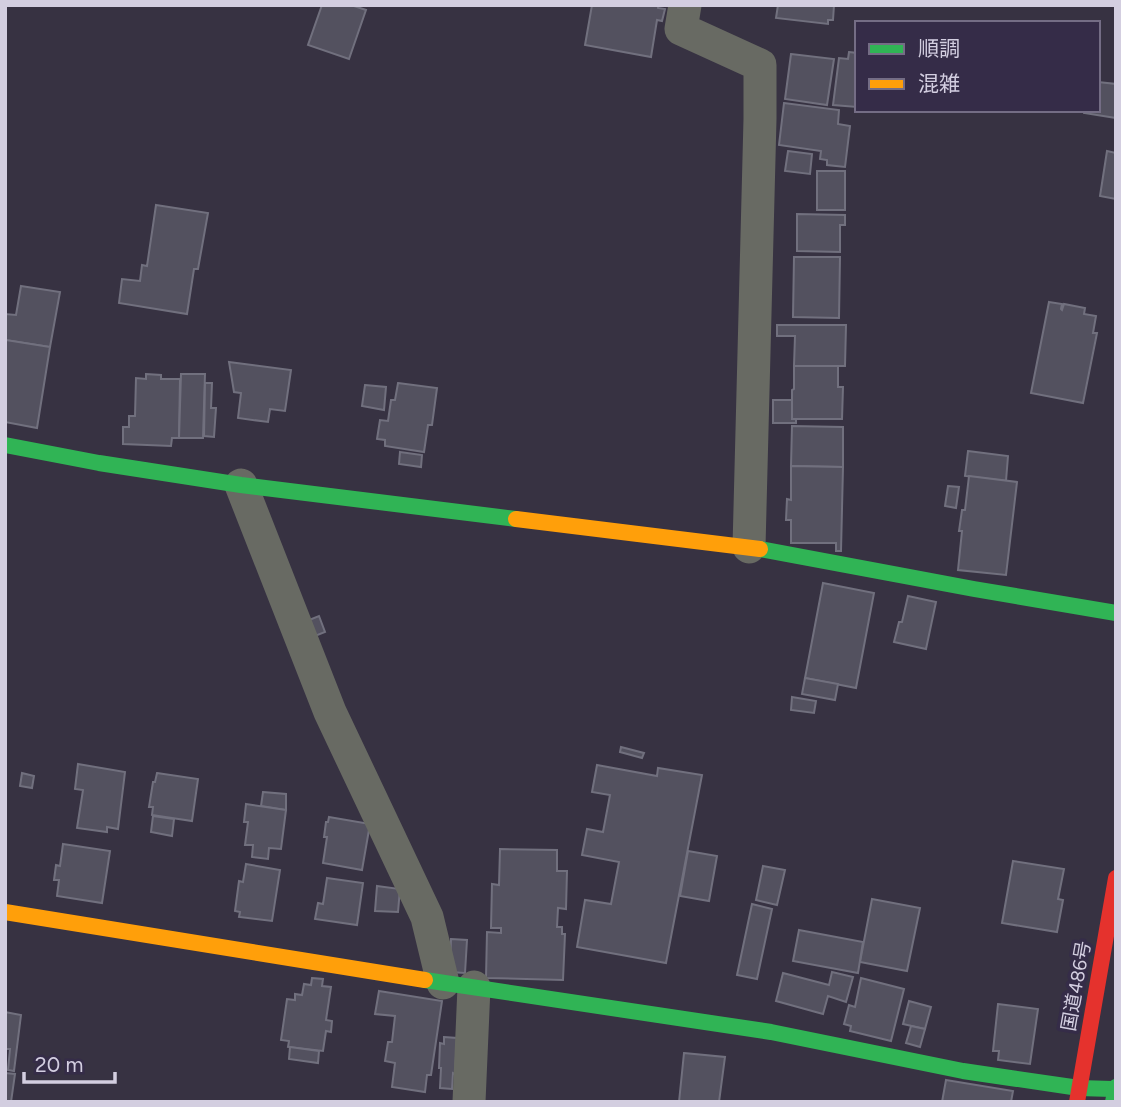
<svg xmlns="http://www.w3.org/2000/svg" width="1121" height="1107" font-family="Figtree,'Noto Sans JP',sans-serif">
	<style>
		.building { fill: #53515f; stroke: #71707e; stroke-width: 2 }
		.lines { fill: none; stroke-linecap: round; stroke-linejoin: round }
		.street { stroke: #686a63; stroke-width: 33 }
		.fast { stroke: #30b455; stroke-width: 16 }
		.slow { stroke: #ff9f0a; stroke-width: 16 }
		.jam { stroke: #e5322d; stroke-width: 16 }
		.labels { text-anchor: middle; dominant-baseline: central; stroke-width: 7; stroke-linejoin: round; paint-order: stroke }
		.street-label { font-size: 19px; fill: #d3cee0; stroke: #352c48 }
	</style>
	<rect width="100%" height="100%" fill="#373242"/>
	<g class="building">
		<polygon points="322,5 351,5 366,10 349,59 308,45"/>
		<polygon points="592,5 658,5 658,8 665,9 662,21 657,20 651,57 585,45"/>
		<polygon points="778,5 834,5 833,20 828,20 828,24 776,18"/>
		<polygon points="849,52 857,53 857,107 833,105 839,58 848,59"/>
		<polygon points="791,54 834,59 827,105 785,99"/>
		<polygon points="1098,82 1116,84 1116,118 1084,113 1084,110 1098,110"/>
		<polygon points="784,103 839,110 838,124 850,126 845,167 827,165 827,160 820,159 821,151 779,145"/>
		<polygon points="788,151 812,154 810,174 785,171"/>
		<polygon points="1107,151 1116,153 1116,199 1100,196"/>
		<rect x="817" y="171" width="28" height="39"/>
		<polygon points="156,205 208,213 198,269 194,269 187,314 119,303 122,279 140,281 142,265 147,266"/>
		<polygon points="797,214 845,215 845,225 840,225 840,252 797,251"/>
		<polygon points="794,257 840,257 839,318 793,317"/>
		<polygon points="21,286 60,292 50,347 5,340 5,314 16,315"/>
		<polygon points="1049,302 1062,304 1061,309 1062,310 1064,304 1085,308 1084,314 1096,316 1093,333 1097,333 1083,403 1031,393"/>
		<polygon points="777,325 846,325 845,366 794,366 795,336 777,336"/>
		<polygon points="6,340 50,347 37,428 5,422"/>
		<polygon points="229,362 291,370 285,411 270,409 268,422 238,418 241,393 234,392"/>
		<polygon points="794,366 838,366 838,387 843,387 842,419 792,419 792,390 794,389"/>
		<polygon points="146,374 161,375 161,379 180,379 179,438 172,438 171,446 123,444 123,427 129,427 129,416 135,416 136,378 146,379"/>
		<polygon points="181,374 205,374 203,438 179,438"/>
		<polygon points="205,383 212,383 211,408 216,408 214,437 204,436"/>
		<polygon points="398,383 437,388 432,425 428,425 424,452 385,446 385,440 377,439 380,420 388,421 391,400 395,400"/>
		<polygon points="365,385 386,387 384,410 362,406"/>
		<polygon points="773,400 792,400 792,419 796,419 796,423 773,423"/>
		<polygon points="792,426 843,427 843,467 791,466"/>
		<polygon points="968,451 1008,456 1006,481 965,476"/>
		<polygon points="400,452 422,455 421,467 399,464"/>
		<polygon points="791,466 843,467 841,551 836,551 836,543 791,543 791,520 786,520 787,499 791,500"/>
		<polygon points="969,476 1017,482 1006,575 958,570 962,531 959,531 962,510 965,510"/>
		<polygon points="948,486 959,487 956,508 945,506"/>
		<polygon points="823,583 874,593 856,688 805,678"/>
		<polygon points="908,596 936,602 926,649 894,642 899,622 902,622"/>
		<polygon points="319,616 325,632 310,638 304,622"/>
		<polygon points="805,678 838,684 835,700 802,694"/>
		<polygon points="792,697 816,701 814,713 791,710"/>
		<polygon points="621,747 644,753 642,758 620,752"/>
		<polygon points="78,764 125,772 118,829 107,827 107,832 77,828 83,790 75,789"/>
		<polygon points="597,765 657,776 658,768 702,775 666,963 577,947 585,900 611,904 619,862 582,855 587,829 603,832 610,795 592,792"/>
		<polygon points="22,773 34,776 32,788 20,786"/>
		<polygon points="157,773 198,779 192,821 152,815 153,807 149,807 153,782 155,782"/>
		<polygon points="263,792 286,794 286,810 261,806"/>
		<polygon points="246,804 286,810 281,849 269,848 268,859 252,857 253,845 245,845 248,822 244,822"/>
		<polygon points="153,816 174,819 172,836 151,832"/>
		<polygon points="329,817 370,824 362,870 323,863 327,837 324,837 326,822 328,822"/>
		<polygon points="63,844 110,851 102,903 57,896 59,880 54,880 56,865 60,866"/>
		<polygon points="500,849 557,850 557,871 567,871 566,909 558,908 557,927 562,927 562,934 565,934 563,980 486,978 487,932 501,933 501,928 491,928 492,884 499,885"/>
		<polygon points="688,851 717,856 709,901 680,896"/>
		<polygon points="1013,861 1064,869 1058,899 1063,900 1057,932 1002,923"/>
		<polygon points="246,864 280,870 272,921 239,917 240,912 235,911 239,881 243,882"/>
		<polygon points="763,866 785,870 777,905 756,900"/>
		<polygon points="327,878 363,883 357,925 315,919 318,903 323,904"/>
		<polygon points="377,886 400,889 398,912 375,911"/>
		<polygon points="872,899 920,908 907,971 860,962"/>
		<polygon points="752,904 772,909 757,979 737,975"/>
		<polygon points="799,930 863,942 858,973 793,961"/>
		<polygon points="451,939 467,940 465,973 450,972"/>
		<polygon points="832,972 853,977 846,1002 828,996 823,1014 776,1001 783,973 829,985"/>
		<polygon points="312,978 323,979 322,986 331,987 326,1020 332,1021 331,1032 326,1031 323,1051 288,1047 289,1041 281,1040 287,999 295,1000 295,994 302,995 304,984 311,985"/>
		<polygon points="861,978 904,989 891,1041 850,1031 851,1026 844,1024 849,1005 855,1007"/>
		<polygon points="379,991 442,1001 431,1075 427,1075 425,1092 392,1087 395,1063 385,1061 388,1042 392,1042 395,1016 375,1014"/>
		<polygon points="909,1001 931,1007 925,1029 903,1024"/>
		<polygon points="998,1004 1038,1009 1030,1064 998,1060 999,1051 993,1051"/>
		<polygon points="5,1012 21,1015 14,1071 8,1070 10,1049 5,1049"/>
		<polygon points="911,1026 925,1029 920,1047 906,1043"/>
		<polygon points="444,1037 457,1038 455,1074 453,1073 452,1089 440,1088 441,1068 439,1068 440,1043 444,1044"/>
		<polygon points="290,1047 319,1051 318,1063 289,1059"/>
		<polygon points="684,1053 725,1057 719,1102 679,1102"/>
		<polygon points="5,1073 15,1074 11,1102 5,1102"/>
		<polygon points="946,1080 1013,1091 1011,1102 942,1102"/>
	</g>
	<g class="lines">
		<g class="street">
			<polyline points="685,5 681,29 760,65 760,119 749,547"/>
			<polyline points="241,485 330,712 427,917 443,983"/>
			<polyline points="469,1102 474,987"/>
		</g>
		<g class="fast">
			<polyline points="5,445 99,463 241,485 516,519"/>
			<polyline points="760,549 974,589 1116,613"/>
			<polyline points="425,980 771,1032 963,1071 1079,1088 1112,1089"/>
			<polyline points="1113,1102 1116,1087"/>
		</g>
		<g class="slow">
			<polyline points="516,519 760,549"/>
			<polyline points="5,912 425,980"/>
		</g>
		<polyline class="jam" points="1077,1102 1116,878"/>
	</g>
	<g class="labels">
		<g class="street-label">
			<text transform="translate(1076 986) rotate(-80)">国道486号</text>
		</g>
	</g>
	<rect width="1121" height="1107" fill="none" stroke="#d3cee0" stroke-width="14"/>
	<rect x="855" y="21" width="245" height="91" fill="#352c48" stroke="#746d85" stroke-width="2"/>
	<rect x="869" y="44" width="35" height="10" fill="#30b455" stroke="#746d85" stroke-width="2"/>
	<text x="918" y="56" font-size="21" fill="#d3cee0">順調</text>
	<rect x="869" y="79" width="35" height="10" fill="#ff9f0a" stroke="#746d85" stroke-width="2"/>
	<text x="918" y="91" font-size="21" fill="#d3cee0">混雑</text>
	<path d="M24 1072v10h91v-10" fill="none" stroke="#d3cee0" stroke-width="3.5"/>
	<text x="35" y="1072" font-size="21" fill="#d3cee0" stroke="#352c48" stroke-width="5" paint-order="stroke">20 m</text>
</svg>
